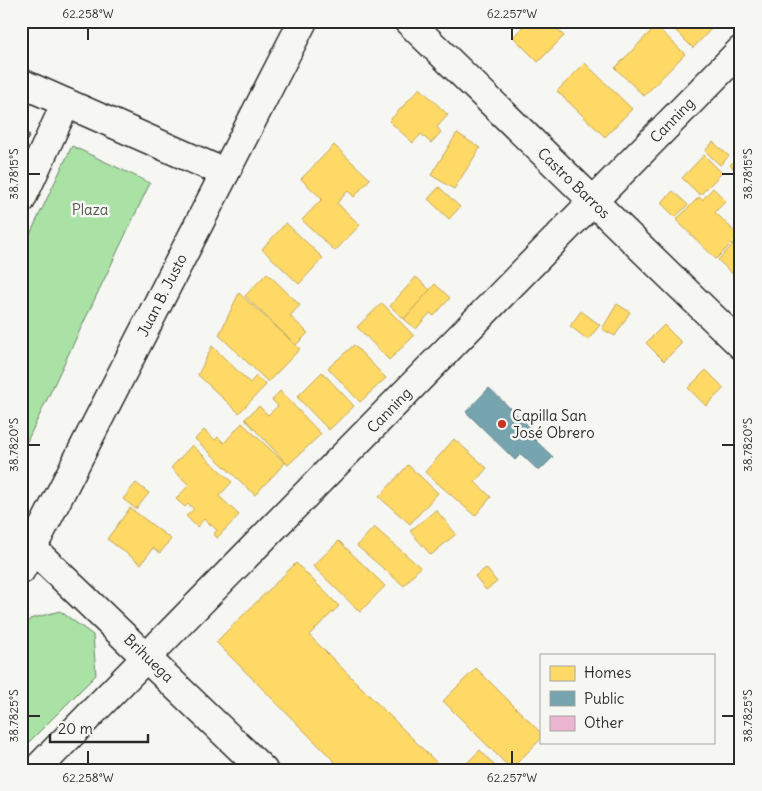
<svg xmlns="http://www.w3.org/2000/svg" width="762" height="791" font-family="Delius,sans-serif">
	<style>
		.green { fill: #aae1a5; stroke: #6a8668 }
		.homes { fill: #ffd966; stroke: #bfa554 }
		.public { fill: #76a5af; stroke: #608087 }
		.building { fill: #ecb6d0; stroke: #2b2b2b }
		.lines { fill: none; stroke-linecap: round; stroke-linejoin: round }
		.minor-casing { stroke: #2b2b2b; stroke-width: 31 }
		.minor { stroke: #f6f6f2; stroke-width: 28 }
		.ticks { fill: none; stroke: #2b2b2b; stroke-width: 2 }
		.poi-dot { fill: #c8321e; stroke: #f6f6f2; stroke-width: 2 }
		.labels { text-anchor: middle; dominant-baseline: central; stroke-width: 5; stroke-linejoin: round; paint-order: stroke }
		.street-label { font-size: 15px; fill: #2b2b2b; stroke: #f6f6f2 }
		.park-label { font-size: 15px; fill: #4b584a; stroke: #f6f6f2 }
		.poi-label { font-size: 15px; fill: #2b2b2b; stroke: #f6f6f2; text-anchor: start }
		.neatline { fill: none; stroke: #2b2b2b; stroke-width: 2 }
		.ticks-label { font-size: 12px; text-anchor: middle; fill: #2b2b2b }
	</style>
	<rect width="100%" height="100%" fill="#f6f6f2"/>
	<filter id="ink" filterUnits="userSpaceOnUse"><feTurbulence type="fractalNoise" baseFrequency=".02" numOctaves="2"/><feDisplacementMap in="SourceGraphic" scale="10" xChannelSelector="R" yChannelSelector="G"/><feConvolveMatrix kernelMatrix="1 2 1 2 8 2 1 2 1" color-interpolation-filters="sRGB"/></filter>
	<g filter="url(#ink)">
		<g class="green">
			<polygon points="72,146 150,183 21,454 21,253"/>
			<polygon points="60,611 93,635 96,675 21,750 21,637 30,619"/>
		</g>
		<g class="homes">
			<polygon points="528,21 549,21 564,36 538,62 513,37"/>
			<polygon points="552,21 570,21 561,30"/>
			<polygon points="666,21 718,21 718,22 693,48"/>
			<polygon points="656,26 685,54 644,96 615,68"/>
			<polygon points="585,63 632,109 605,137 557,91"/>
			<polygon points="420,88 448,115 437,127 441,132 431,143 421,134 413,143 389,121"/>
			<polygon points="457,133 480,148 454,189 431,175"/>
			<polygon points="713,142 729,156 720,165 705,151"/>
			<polygon points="334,145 370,179 354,197 348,191 337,203 360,225 335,251 302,220 322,199 301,179"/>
			<polygon points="741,154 741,176 730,165"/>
			<polygon points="704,155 722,173 700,195 682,178"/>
			<polygon points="439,187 460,207 449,219 428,199"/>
			<polygon points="713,188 726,201 715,212 739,236 716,259 676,220 699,197 702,200"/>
			<polygon points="673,191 688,205 675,217 661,203"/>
			<polygon points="286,223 323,258 299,284 262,249"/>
			<polygon points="741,236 741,282 718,260"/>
			<polygon points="267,273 300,305 290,316 308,333 296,345 245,296"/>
			<polygon points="416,277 430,290 404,319 390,306"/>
			<polygon points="435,284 450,298 434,316 430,313 416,329 404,319"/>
			<polygon points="239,293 300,349 268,382 219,335"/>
			<polygon points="382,303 414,336 389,360 357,327"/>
			<polygon points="617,304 630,312 615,336 602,329"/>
			<polygon points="581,311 600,325 588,340 570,326"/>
			<polygon points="664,325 682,343 664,361 646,343"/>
			<polygon points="354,345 386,378 360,402 328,368"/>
			<polygon points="212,346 250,383 256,376 266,385 239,413 198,375"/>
			<polygon points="706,370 724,388 706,406 688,388"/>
			<polygon points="322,372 354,406 329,430 297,397"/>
			<polygon points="280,391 321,434 288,465 245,419 259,406 268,415 278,406 272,400"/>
			<polygon points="242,423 285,463 255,495 195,439 204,430 215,440 218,437 224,443"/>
			<polygon points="454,439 487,468 475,482 491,497 475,516 425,472"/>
			<polygon points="192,445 232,482 219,496 239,515 217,538 214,534 217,530 204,519 197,527 186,516 194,509 188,504 185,507 176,499 189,485 171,468"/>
			<polygon points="408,465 438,493 410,524 379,497"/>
			<polygon points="136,483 149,493 136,509 123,499"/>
			<polygon points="130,508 171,539 160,553 153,548 141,564 107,539"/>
			<polygon points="436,510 456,534 431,555 410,531"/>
			<polygon points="374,527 420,567 404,586 357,546"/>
			<polygon points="339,541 385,586 360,612 313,566"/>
			<polygon points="296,563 339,606 309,635 444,770 343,770 216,642"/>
			<polygon points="486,568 497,582 486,590 475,576"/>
			<polygon points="476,668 541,733 541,739 511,769 443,701"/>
			<polygon points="480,750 499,770 460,770"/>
		</g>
		<polygon class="public" points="489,388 539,436 535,440 553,457 539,471 521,454 515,460 466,412"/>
		<polygon class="building" points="21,130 30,135 21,151"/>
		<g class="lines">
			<g class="minor-casing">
				<g id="minor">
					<polyline points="408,21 741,345"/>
					<polyline points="21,83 225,173"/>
					<polyline points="21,200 66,103"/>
					<polyline points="32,548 263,770"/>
					<polyline points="21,570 303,21"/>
					<polyline points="36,770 741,50"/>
				</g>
			</g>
			<use href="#minor" class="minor"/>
		</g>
	</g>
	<path class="ticks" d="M 88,28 L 88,40M 512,28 L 512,40M 28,174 L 40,174M 722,174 L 734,174M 28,445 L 40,445M 722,445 L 734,445M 28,716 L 40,716M 722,716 L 734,716M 88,751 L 88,764M 512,751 L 512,764"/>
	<circle class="poi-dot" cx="502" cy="424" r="5"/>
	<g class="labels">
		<g class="street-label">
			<text transform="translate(672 120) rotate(-46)">Canning</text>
			<text transform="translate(574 183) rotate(44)">Castro Barros</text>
			<text transform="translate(162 295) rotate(-63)">Juan B. Justo</text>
			<text transform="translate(389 410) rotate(-46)">Canning</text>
			<text transform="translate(149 658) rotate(44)">Brihuega</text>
		</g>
		<g class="park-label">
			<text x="90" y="209">Plaza</text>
		</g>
		<g class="poi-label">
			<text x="512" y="415">Capilla San<tspan x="512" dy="17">José Obrero</tspan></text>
		</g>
	</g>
	<rect width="762" height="791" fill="none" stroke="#f6f6f2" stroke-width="55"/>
	<rect x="540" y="654" width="175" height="90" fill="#f6f6f2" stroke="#a5a5a2"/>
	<rect x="550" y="666" width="25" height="15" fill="#ffd966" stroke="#a5a5a2"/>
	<text x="584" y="678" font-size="15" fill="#2b2b2b">Homes</text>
	<rect x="550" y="691" width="25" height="15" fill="#76a5af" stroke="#a5a5a2"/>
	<text x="584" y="704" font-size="15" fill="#2b2b2b">Public</text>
	<rect x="550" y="716" width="25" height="15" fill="#ecb6d0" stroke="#a5a5a2"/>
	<text x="584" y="728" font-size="15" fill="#2b2b2b">Other</text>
	<path d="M50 734v8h98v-8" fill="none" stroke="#2b2b2b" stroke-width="2.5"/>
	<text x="58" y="734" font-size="15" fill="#2b2b2b" stroke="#f6f6f2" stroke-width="4" paint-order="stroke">20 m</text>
	<rect x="28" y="28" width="706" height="736" class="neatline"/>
	<g class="ticks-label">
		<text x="88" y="18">62.258°W</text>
		<text x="512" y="18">62.257°W</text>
		<text transform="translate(14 174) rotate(-90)" y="4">38.7815°S</text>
		<text transform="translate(748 174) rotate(-90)" y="4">38.7815°S</text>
		<text transform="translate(14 445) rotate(-90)" y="4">38.7820°S</text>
		<text transform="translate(748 445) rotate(-90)" y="4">38.7820°S</text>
		<text transform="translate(14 716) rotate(-90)" y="4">38.7825°S</text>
		<text transform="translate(748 716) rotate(-90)" y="4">38.7825°S</text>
		<text x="88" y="782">62.258°W</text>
		<text x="512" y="782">62.257°W</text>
	</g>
</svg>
